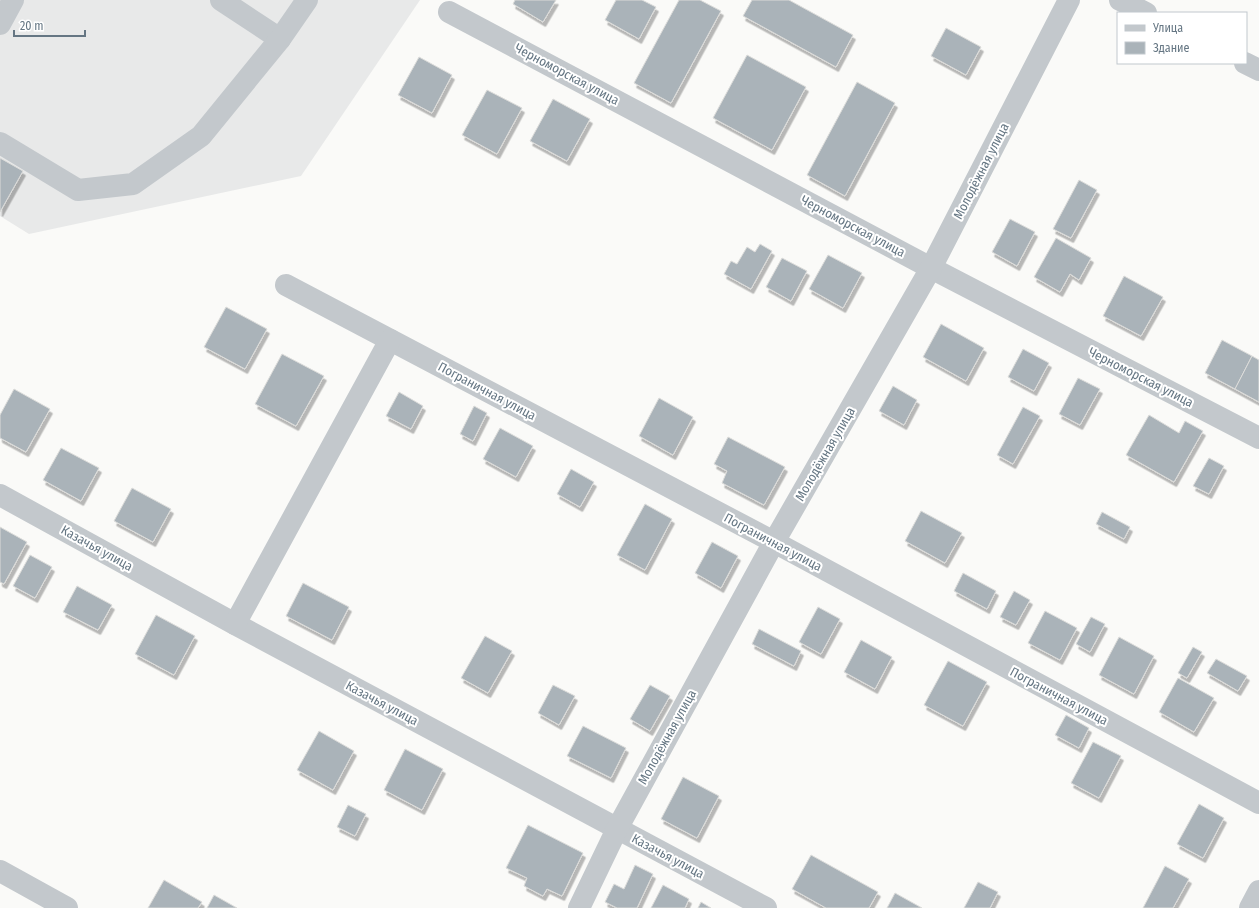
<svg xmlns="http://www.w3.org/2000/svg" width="1259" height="908" font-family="'Fira Sans Condensed',sans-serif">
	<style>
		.built { fill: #e8e9e9 }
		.building { fill: #aab3b9; stroke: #dcdcda; filter: url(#shadow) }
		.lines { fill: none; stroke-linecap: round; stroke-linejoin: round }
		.minor { stroke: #c3c8cc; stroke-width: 22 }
		.labels { text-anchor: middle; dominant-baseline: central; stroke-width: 4; stroke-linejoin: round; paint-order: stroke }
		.street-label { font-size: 13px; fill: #657683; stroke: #fff }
	</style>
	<defs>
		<filter id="shadow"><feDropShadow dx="2.5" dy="4.5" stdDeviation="0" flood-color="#0004"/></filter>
	</defs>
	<rect width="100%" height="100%" fill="#fafaf8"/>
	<polygon class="built" points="0,0 420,0 301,176 29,234 0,216"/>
	<g class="building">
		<polygon points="515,0 556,0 543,22 513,4"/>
		<polygon points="616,0 642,0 656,7 639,39 605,20"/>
		<polygon points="679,0 700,0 721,11 671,103 634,83"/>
		<polygon points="752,0 789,0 853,35 836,67 743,16"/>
		<polygon points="946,28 981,47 966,75 931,56"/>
		<polygon points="747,55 806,87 772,150 713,118"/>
		<polygon points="419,57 452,75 432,113 398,95"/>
		<polygon points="857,82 895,103 845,196 807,175"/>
		<polygon points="487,90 522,108 497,154 462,135"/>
		<polygon points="553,99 590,119 567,161 530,141"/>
		<polygon points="0,158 23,171 0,212"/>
		<polygon points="1079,180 1097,190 1071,238 1053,229"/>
		<polygon points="1010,219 1035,232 1017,266 992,252"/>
		<polygon points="1056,238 1091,258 1079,280 1070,274 1060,292 1034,277"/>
		<polygon points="760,244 772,251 751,289 724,274 731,261 737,264 747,247 755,252"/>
		<polygon points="828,255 862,273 843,308 809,289"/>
		<polygon points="782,258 807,271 791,301 766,287"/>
		<polygon points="1124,276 1163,297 1141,336 1103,316"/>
		<polygon points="226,307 267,329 245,369 204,347"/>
		<polygon points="941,324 984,348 966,381 923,357"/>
		<polygon points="1222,340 1252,356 1235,389 1205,373"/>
		<polygon points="1023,349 1049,363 1034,391 1008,377"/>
		<polygon points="282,354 324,376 296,426 255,404"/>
		<polygon points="1252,356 1259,360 1259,402 1235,389"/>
		<polygon points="1078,378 1100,389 1080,425 1059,414"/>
		<polygon points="893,386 917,400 904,425 879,411"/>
		<polygon points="14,389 50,409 26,452 0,438 0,415"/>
		<polygon points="399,392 423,406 411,429 386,416"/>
		<polygon points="659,398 693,417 673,455 639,436"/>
		<polygon points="474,406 487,413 473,441 460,434"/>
		<polygon points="1023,407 1040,416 1013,464 997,455"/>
		<polygon points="1149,415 1179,433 1185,421 1203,431 1174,482 1126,455"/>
		<polygon points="500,428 533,446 516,477 483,459"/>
		<polygon points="728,437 785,467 764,505 722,483 727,471 714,464"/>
		<polygon points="61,448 99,468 81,501 43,480"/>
		<polygon points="1209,458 1224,466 1209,494 1193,486"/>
		<polygon points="571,469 594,482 580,507 557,494"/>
		<polygon points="132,488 171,509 153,542 114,521"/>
		<polygon points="645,504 672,519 645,570 617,555"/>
		<polygon points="921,511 962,533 945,563 905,541"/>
		<polygon points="1102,512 1130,527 1124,539 1096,524"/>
		<polygon points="0,527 27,542 4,584 0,582"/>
		<polygon points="712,542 738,556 721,588 695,573"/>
		<polygon points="30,555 52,567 35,598 13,586"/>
		<polygon points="963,573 996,591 987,609 954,591"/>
		<polygon points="303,583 349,607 332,640 286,616"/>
		<polygon points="77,586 112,605 98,630 63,612"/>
		<polygon points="1014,591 1030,600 1016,625 1000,617"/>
		<polygon points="818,607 840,619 821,654 799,642"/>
		<polygon points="1045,611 1077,628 1060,660 1028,643"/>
		<polygon points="156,615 195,636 174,675 135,654"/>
		<polygon points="1091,617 1105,624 1090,652 1076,644"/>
		<polygon points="759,629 801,651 794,666 752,644"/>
		<polygon points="485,636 512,651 488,693 461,678"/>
		<polygon points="1119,637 1154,656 1134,694 1099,675"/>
		<polygon points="861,640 892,657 875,689 844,672"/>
		<polygon points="1193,647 1202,652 1187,678 1178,673"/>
		<polygon points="1216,659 1247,676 1238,691 1207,673"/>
		<polygon points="948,661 987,682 963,726 924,705"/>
		<polygon points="1178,678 1214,698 1194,732 1159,712"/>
		<polygon points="553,685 575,696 559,725 538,713"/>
		<polygon points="650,685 670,696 650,731 630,719"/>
		<polygon points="1066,715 1089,728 1079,748 1055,735"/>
		<polygon points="583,726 626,748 611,778 567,756"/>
		<polygon points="319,731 354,751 333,790 297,770"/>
		<polygon points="1093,742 1121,756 1099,798 1071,783"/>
		<polygon points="405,749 443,769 422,810 384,790"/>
		<polygon points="683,777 719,796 697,838 661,819"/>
		<polygon points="1199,804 1224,818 1203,858 1177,844"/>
		<polygon points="348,805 366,814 355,836 337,827"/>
		<polygon points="528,825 583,853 562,896 547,889 543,896 524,886 527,878 506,868"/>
		<polygon points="811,855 878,892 869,908 826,908 792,889"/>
		<polygon points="635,865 653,874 637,908 617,908 605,902 614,884 624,889"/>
		<polygon points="1165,866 1189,879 1173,908 1143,908"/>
		<polygon points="164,880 202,902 198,908 148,908"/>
		<polygon points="978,882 998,892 990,908 964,908"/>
		<polygon points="663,885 689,899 685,908 651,908"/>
		<polygon points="895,893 922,908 887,908"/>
		<polygon points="214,895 237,908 207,908"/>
		<polygon points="701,902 711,908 698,908"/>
	</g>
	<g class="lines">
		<g class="minor">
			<polyline points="221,0 280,39"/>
			<polyline points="1120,0 1146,13"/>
			<polyline points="449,12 931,268 1259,438"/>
			<polyline points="0,24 13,0"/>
			<polyline points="1245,63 1259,70"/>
			<polyline points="0,143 78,190 133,184 201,136 280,39 307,0"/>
			<polyline points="286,285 774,542 1259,803"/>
			<polyline points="0,495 235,624 766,908"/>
			<polyline points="235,624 390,340"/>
			<polyline points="0,871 67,908"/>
			<polyline points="579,908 617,829 774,542 931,268 1069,0"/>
			<polyline points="1250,908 1259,891"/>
		</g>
	</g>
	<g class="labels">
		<g class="street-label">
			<text transform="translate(567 74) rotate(28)">Черноморская улица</text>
			<text transform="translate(981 171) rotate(-63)">Молодёжная улица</text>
			<text transform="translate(853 226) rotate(28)">Черноморская улица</text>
			<text transform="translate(1141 377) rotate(27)">Черноморская улица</text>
			<text transform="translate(487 391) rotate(28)">Пограничная улица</text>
			<text transform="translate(825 454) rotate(-60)">Молодёжная улица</text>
			<text transform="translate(773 542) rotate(28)">Пограничная улица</text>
			<text transform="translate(97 548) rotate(29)">Казачья улица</text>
			<text transform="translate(1059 696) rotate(28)">Пограничная улица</text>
			<text transform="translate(382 703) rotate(28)">Казачья улица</text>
			<text transform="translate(667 737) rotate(-61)">Молодёжная улица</text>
			<text transform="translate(668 856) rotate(28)">Казачья улица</text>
		</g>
	</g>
	<rect x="1117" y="12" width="130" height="52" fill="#ffffff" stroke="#c1c8cd"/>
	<rect x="1125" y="25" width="20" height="6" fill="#c3c8cc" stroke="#c1c8cd"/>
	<text x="1153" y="32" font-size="12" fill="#657683">Улица</text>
	<rect x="1125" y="42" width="20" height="12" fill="#aab3b9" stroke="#c1c8cd"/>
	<text x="1153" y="52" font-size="12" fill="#657683">Здание</text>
	<path d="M14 30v6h71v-6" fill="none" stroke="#657683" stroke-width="2"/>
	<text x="20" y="30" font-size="12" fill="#657683" stroke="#ffffff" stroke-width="3" paint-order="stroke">20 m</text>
</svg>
